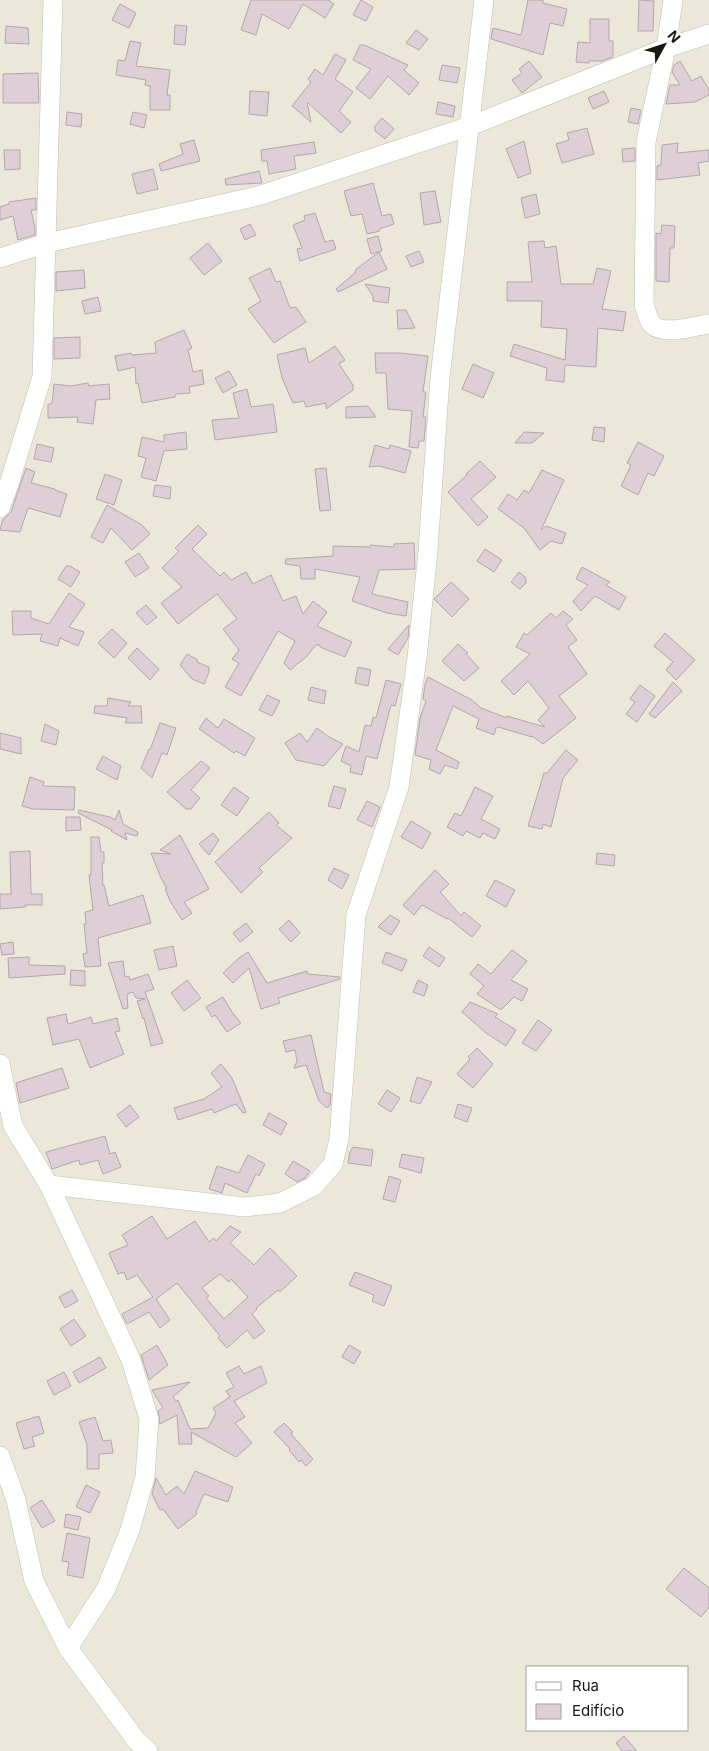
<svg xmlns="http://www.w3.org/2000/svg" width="709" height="1751" font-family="Inter,sans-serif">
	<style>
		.building { fill: #deced5; stroke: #b5a5ac; fill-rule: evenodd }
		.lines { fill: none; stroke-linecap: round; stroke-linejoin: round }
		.minor-casing { stroke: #c1beaf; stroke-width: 20 }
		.minor { stroke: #fff; stroke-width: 19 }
	</style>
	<rect width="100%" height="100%" fill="#ebe8d9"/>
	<g class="building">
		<polygon points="251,0 328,0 334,4 325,18 303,4 289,29 262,14 256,35 241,30"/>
		<polygon points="361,0 373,7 366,21 353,15"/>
		<polygon points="528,0 543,0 543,3 567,9 563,26 550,23 543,55 491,39 493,28 521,35"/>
		<polygon points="639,0 654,1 653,31 638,31"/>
		<polygon points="120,4 136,13 129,28 112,20"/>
		<polygon points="590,19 609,19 609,41 613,41 613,57 602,61 589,61 589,63 576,62 578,42 590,43"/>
		<polygon points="175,25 187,26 185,45 174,44"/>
		<polygon points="6,26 28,28 29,44 5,43"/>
		<polygon points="416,30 428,39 419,50 406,43"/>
		<polygon points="130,41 141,43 136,66 170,70 167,95 170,95 170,110 150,110 150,86 145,85 146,80 116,75 118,60 125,61"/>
		<polygon points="360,45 364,45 408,65 404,70 419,83 409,95 388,76 370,99 356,88 371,69 353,60"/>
		<polygon points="335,54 346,60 335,79 353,92 339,111 351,122 341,133 307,102 311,122 292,106 311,82 308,79 315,69 323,75"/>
		<polygon points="529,61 542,77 522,93 512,80 522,73 519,69"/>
		<polygon points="680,61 692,81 701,76 709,90 709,95 695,102 666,104 670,85 680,85 672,72 674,65"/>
		<polygon points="442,65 460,68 457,83 439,80"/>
		<polygon points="38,73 39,103 3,103 3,74"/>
		<polygon points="250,91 269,92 267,116 249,114"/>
		<polygon points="604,91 609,102 593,109 588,98"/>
		<polygon points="438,102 455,106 453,117 436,114"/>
		<polygon points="631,108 641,110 638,124 628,122"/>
		<polygon points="67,112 82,114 81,127 66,125"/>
		<polygon points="133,112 147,115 144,128 130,124"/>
		<polygon points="382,118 394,129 385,139 375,131 375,126"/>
		<polygon points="587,128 594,154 562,163 556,144 569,140 567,133"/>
		<polygon points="194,140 200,161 161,171 159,164 183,154 180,144"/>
		<polygon points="524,141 531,173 518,178 506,149"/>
		<polygon points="314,142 316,153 294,156 296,169 269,174 267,161 262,161 261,150"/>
		<polygon points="678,143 677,153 709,150 709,161 698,163 700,175 657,180 657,166 661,165 662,145"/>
		<polygon points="635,148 635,161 623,162 622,149"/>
		<polygon points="4,150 20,150 20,169 5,170"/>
		<polygon points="153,169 158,189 137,194 132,174"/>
		<polygon points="259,171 262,183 226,185 225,179"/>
		<polygon points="373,183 382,216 391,214 394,224 379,229 380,231 367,234 362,214 351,216 344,191"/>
		<polygon points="435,191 441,222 424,225 420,193"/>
		<polygon points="536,194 540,214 525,218 521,198"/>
		<polygon points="36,198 36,210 31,210 35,228 35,235 18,240 13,216 0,220 0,207 9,204 9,202"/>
		<polygon points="315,213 325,242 333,240 336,249 300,261 297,249 302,248 293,225 305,220 304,216"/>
		<polygon points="250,224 256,235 245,240 240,229"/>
		<polygon points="662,225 675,226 674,248 670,248 669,282 656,281 656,233 661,234"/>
		<polygon points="378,236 382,251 371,254 367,239"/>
		<polygon points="544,241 545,248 556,246 561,284 593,284 597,268 611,271 602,309 626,312 623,331 598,328 596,367 565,365 564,382 546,380 547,368 510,356 514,344 565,360 567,329 541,327 542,301 507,301 507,282 532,282 528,242"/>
		<polygon points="208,243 222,261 204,275 190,258"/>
		<polygon points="419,251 424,262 411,267 406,256"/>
		<polygon points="379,252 387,269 338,292 336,289 356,272 355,270"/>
		<polygon points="270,268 276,282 280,281 290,308 296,307 306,322 274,343 248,309 261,301 249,278"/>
		<polygon points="84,270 85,288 56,291 56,272"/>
		<polygon points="365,284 390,288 388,303 373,301 373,296"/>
		<polygon points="98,297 101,311 85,314 82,301"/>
		<polygon points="397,310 406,310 415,328 398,329"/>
		<polygon points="184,330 192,348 188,350 193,372 202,370 204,384 189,387 190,393 176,394 175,397 142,403 138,383 136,384 135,367 118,371 115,356 131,353 132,355 156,353 155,342"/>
		<polygon points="80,337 80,358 54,359 54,338"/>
		<polygon points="335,346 345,360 339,364 353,385 353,390 326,409 326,403 306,407 304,401 293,403 282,378 277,355 305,348 309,363"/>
		<polygon points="375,353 400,353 428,356 423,392 426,392 423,417 426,417 424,441 419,441 418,448 409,447 412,411 388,409 386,373 376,373"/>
		<polygon points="473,364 494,373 483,398 462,389"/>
		<polygon points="229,371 237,385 223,393 215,378"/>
		<polygon points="88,383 89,386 109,384 110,399 96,400 93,424 77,422 78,417 48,418 48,404 52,404 54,384 71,386"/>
		<polygon points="247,389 251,407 273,404 277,432 215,440 212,420 239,418 233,393"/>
		<polygon points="368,406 376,417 346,418 346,407"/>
		<polygon points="594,427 605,428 604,442 592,440"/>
		<polygon points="186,432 187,449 164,451 156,481 141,477 146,458 138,456 142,437 164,442 164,435"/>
		<polygon points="524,432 544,433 532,443 515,443"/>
		<polygon points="638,442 664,456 654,476 648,473 638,495 621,486 631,465 627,463"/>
		<polygon points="37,444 54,448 51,462 34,459"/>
		<polygon points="375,445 389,449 390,445 411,451 405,473 379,466 369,467"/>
		<polygon points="480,461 496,477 471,499 488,517 478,526 448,492 467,475 466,474"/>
		<polygon points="26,468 35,472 31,483 55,489 55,490 67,494 60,517 28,508 20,532 0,530 3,519 7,516 11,512"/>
		<polygon points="326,468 331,510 320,511 315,469"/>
		<polygon points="542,470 564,480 541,530 546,526 566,533 562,544 551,541 540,550 524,528 498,509 508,494 517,500 524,490 529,493"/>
		<polygon points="105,474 122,480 114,505 96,499"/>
		<polygon points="155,485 171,487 170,499 153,496"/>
		<polygon points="107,505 142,525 150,534 132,550 111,528 103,543 91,537"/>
		<polygon points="198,525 207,534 192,549 220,576 224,572 231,580 246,572 253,584 271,575 283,601 296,596 303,614 313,601 327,612 317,626 352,642 345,657 320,647 320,645 316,645 306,657 290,670 284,663 295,641 278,631 241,696 225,687 239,663 232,659 239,650 223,629 237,619 217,594 178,624 161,603 182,587 162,568 179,551 175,548"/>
		<polygon points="414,543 415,569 379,570 372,594 408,602 406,616 387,613 352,601 360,577 315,569 315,579 301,579 300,566 285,564 286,559 333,556 333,546 370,547 370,545 394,547 394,544"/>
		<polygon points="485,549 502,560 494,572 477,561"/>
		<polygon points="139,553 149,568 135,577 125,562"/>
		<polygon points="66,566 70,566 80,572 71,587 58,579"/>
		<polygon points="582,567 610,582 606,585 626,597 619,610 595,596 581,611 573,601 588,585 576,579"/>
		<polygon points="519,572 526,578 526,583 520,589 511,582"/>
		<polygon points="451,582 469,599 452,617 434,599"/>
		<polygon points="69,593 85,604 69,627 84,632 78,646 60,638 58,646 40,641 42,634 13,635 12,611 31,611 31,618 49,624"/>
		<polygon points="146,605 157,617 147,625 136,613"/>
		<polygon points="563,611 573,619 566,625 577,640 568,647 587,674 559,696 576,718 543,744 532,736 532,737 498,727 496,728 494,735 476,728 479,719 453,706 436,750 459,762 457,769 445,765 440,774 429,769 431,760 415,755 420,718 426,701 423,699 425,684 428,677 472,700 481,708 507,718 507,716 545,727 538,720 549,708 528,681 514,695 501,681 530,654 516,647 524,633 527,635 551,613 556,618"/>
		<polygon points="409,625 408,638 398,655 388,649"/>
		<polygon points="112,629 127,643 114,658 98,643"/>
		<polygon points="665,633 695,660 676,680 666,670 673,662 654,646"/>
		<polygon points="458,644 468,653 466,654 479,668 464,681 442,661"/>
		<polygon points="137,648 159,669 150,680 128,658"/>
		<polygon points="187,654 198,660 197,662 209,667 209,672 204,684 192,679 180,665"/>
		<polygon points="358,667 371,670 368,686 355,683"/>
		<polygon points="386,680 401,684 395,706 391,705 377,759 366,756 362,775 350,772 351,766 341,761 346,746 359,752 365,725 371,726 373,717 376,718"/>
		<polygon points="673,682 682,691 655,718 649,714"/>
		<polygon points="640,685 655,696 637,722 626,714 635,702 630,699"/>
		<polygon points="311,687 326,691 324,704 308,700"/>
		<polygon points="267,695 280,701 272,716 259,710"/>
		<polygon points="108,698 131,702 128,706 141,706 142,723 125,723 127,718 94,713 95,706 107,706"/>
		<polygon points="206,718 218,728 224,719 255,738 245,756 236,751 234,753 199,729"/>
		<polygon points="160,723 176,728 167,755 162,753 152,778 141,768 149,749 150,750"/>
		<polygon points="45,724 59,731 56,745 41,741"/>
		<polygon points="317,728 329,737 343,744 324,766 296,760 285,743 300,733 307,742"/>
		<polygon points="0,733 21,738 21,754 0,749"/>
		<polygon points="566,750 578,760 563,778 551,827 543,824 542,829 528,826 544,773 547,773"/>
		<polygon points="103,756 121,766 117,780 96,769"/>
		<polygon points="201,761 210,768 191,790 200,798 191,809 186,809 167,792"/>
		<polygon points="30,777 44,782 43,786 75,787 74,810 33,809 22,806"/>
		<polygon points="334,786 346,789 340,809 328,806"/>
		<polygon points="234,787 249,798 237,816 221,805"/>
		<polygon points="475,787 493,796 481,819 500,829 495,839 483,833 480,838 466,831 463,836 447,827 455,813 461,816"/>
		<polygon points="367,801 380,807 372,827 357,820"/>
		<polygon points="79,810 110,817 115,820 119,810 123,824 138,832 137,836 125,833 127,840 111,831 112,830 78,813"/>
		<polygon points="269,812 279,823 276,825 292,838 259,868 263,872 241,893 215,862"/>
		<polygon points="66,817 80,817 81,830 66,831"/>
		<polygon points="411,821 431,833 422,849 401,837"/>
		<polygon points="213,833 219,840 209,855 199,844"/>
		<polygon points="180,835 209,889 184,902 192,913 182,920 170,901 165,889 167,889 161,878 151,853 171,854 160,850"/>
		<polygon points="91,837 99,837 101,852 104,852 104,863 102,863 103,886 104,885 109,906 143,895 151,923 98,938 101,966 85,967 83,954 87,953 84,924 86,924 85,912 93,910 89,875 91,875"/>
		<polygon points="30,851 31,894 42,894 42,905 25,905 26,907 0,909 0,894 11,894 10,852"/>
		<polygon points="597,853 615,855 614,866 596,864"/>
		<polygon points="334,868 349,875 342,889 328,880"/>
		<polygon points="435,870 449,884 440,892 461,916 464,912 481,926 472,937 448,918 447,919 422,905 414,915 403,905"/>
		<polygon points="495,880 515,890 506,907 486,896"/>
		<polygon points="390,915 400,921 391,935 378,927"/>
		<polygon points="289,920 300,933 291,942 279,929"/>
		<polygon points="246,923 253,932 240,942 233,933"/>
		<polygon points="13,942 14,954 2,955 0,944"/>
		<polygon points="173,946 177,966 159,970 154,950"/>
		<polygon points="429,947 445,958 439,967 423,956"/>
		<polygon points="512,950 527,961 511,980 528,989 522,1001 514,997 501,1010 477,994 484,986 470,974 478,964 491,974"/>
		<polygon points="248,952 267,983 307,971 308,974 340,977 340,979 278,998 280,1003 261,1009 249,968 233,983 223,973 239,958"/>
		<polygon points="386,952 407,960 402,971 382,963"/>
		<polygon points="29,957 29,965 65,966 65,974 9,978 8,958"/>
		<polygon points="123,961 125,977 129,976 130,980 148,974 154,989 145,992 163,1043 151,1046 144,1018 143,1019 137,1001 145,999 136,998 133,992 127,994 128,1008 123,1009 108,963"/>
		<polygon points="71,970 85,971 85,986 70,985"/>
		<polygon points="187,980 201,998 184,1011 171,993"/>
		<polygon points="418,980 428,985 424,996 413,992"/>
		<polygon points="223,997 232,1012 241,1023 227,1032 215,1015 212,1017 206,1007"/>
		<polygon points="470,1002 498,1014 495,1017 516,1030 506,1046 486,1033 462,1012"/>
		<polygon points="66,1014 68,1024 91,1017 93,1024 117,1018 120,1031 115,1032 124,1054 90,1068 79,1039 53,1045 47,1018"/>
		<polygon points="538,1020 552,1030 536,1051 522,1043"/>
		<polygon points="311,1035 324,1092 331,1094 330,1105 327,1108 319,1101 306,1065 294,1068 297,1061 295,1050 286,1052 283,1041"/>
		<polygon points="477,1048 493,1064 473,1088 457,1074 470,1059 468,1057"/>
		<polygon points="221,1064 232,1078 246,1112 243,1113 236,1104 214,1113 212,1109 178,1120 174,1108 204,1099 222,1087 211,1073"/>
		<polygon points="62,1068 69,1088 20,1103 16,1083"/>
		<polygon points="417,1077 432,1082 420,1104 410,1101"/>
		<polygon points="387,1090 400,1098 391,1112 378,1104"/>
		<polygon points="458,1104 472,1108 467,1122 454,1117"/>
		<polygon points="130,1105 139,1117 126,1127 117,1115"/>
		<polygon points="269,1113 287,1123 281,1135 263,1125"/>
		<polygon points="105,1136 110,1154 115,1152 121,1167 103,1174 98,1160 80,1165 79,1160 52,1169 51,1166 46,1152"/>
		<polygon points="353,1147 373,1150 371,1166 348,1163 350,1152"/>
		<polygon points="402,1154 424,1158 421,1173 399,1167"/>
		<polygon points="248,1155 265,1164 259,1176 256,1174 247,1193 225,1183 222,1193 209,1189 217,1166 239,1173"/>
		<polygon points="293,1161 310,1171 305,1178 297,1182 285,1174"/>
		<polygon points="389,1176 401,1180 395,1202 383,1199"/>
		<path d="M 152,1216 L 167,1239 L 195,1221 L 209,1242 L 214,1238 L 216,1241 L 230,1226 L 241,1232 L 230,1243 L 254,1265 L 270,1248 L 297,1276 L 280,1292 L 278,1290 L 256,1308 L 257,1309 L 252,1314 L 265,1331 L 254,1339 L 247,1330 L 227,1348 L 218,1338 L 220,1336 L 177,1283 L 156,1299 L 170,1320 L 160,1328 L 149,1312 L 127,1324 L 122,1314 L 153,1297 L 137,1275 L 127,1280 L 124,1272 L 118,1274 L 109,1253 L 128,1245 L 122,1235 ZM 220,1274 L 229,1282 L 231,1279 L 248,1297 L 224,1319 L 206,1298 L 209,1296 L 202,1288 Z"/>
		<polygon points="355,1272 392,1286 384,1306 372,1301 374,1295 349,1285"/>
		<polygon points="72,1290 78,1301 65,1308 59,1297"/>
		<polygon points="74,1319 86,1336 71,1346 60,1329"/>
		<polygon points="157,1345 168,1365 149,1380 141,1355"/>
		<polygon points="349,1345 361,1352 354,1364 342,1357"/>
		<polygon points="100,1357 106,1368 79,1383 73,1372"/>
		<polygon points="239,1366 244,1374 261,1366 267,1383 234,1401 245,1417 235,1423 252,1443 236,1457 191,1432 192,1444 179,1444 177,1415 160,1424 158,1411 163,1408 152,1390 190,1382 173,1397 176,1401 178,1400 190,1429 208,1428 216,1413 213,1408 230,1397 226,1391 234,1387 226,1373"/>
		<polygon points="64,1372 71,1386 54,1395 47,1381"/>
		<polygon points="39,1416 44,1433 32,1437 35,1446 24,1449 16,1423"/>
		<polygon points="95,1417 103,1441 111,1440 113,1453 99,1454 99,1469 87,1469 87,1445 79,1422"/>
		<polygon points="284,1423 293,1432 291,1434 313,1459 306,1466 301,1460 299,1462 289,1450 290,1449 274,1432"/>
		<polygon points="195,1471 233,1487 228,1502 204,1494 196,1512 197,1514 178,1529 163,1509 160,1510 152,1494 156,1478 166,1495 177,1486 184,1494"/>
		<polygon points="86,1485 100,1492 90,1513 76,1507"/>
		<polygon points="42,1500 55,1521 42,1528 30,1508"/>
		<polygon points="66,1514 81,1517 78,1530 64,1527"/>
		<polygon points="67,1533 90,1538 83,1578 67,1575 69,1562 62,1561"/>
		<polygon points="684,1568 709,1588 709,1607 701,1617 666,1589"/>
		<polygon points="624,1736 637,1751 622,1751 616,1743"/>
	</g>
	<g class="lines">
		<g class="minor-casing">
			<g id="minor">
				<path d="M 673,0 L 666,48 L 646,142 L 644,305 C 647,312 648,322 654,326 C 666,335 695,326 709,324"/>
				<polyline points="0,258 47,243 258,196 470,126 666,48 709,34"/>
				<polyline points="0,508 9,484 42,377 53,0"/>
				<polyline points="0,1064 13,1126 49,1185 131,1360 149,1419 145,1477 130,1530 106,1589 68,1648"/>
				<polyline points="49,1185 245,1207 280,1203 314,1186 333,1164 339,1139 356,915 399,787 417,658 428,551 440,378 484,0"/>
				<polyline points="0,1456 16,1500 34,1581 68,1648 136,1740 148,1751"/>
			</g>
		</g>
		<use href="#minor" class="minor"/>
	</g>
	<rect x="526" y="1666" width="162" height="65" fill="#ffffff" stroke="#a3a2a0"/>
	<rect x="536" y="1682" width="25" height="8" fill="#ffffff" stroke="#a3a2a0"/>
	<text x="572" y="1691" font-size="15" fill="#181712">Rua</text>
	<rect x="536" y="1704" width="25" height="15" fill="#deced5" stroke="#a3a2a0"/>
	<text x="572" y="1716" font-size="15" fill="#181712">Edifício</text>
	<g transform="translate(664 45) rotate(50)" stroke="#ffffff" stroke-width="4" paint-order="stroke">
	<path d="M0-4L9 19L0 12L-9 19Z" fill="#181712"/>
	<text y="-8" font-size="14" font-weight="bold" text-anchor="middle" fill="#181712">N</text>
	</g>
</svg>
